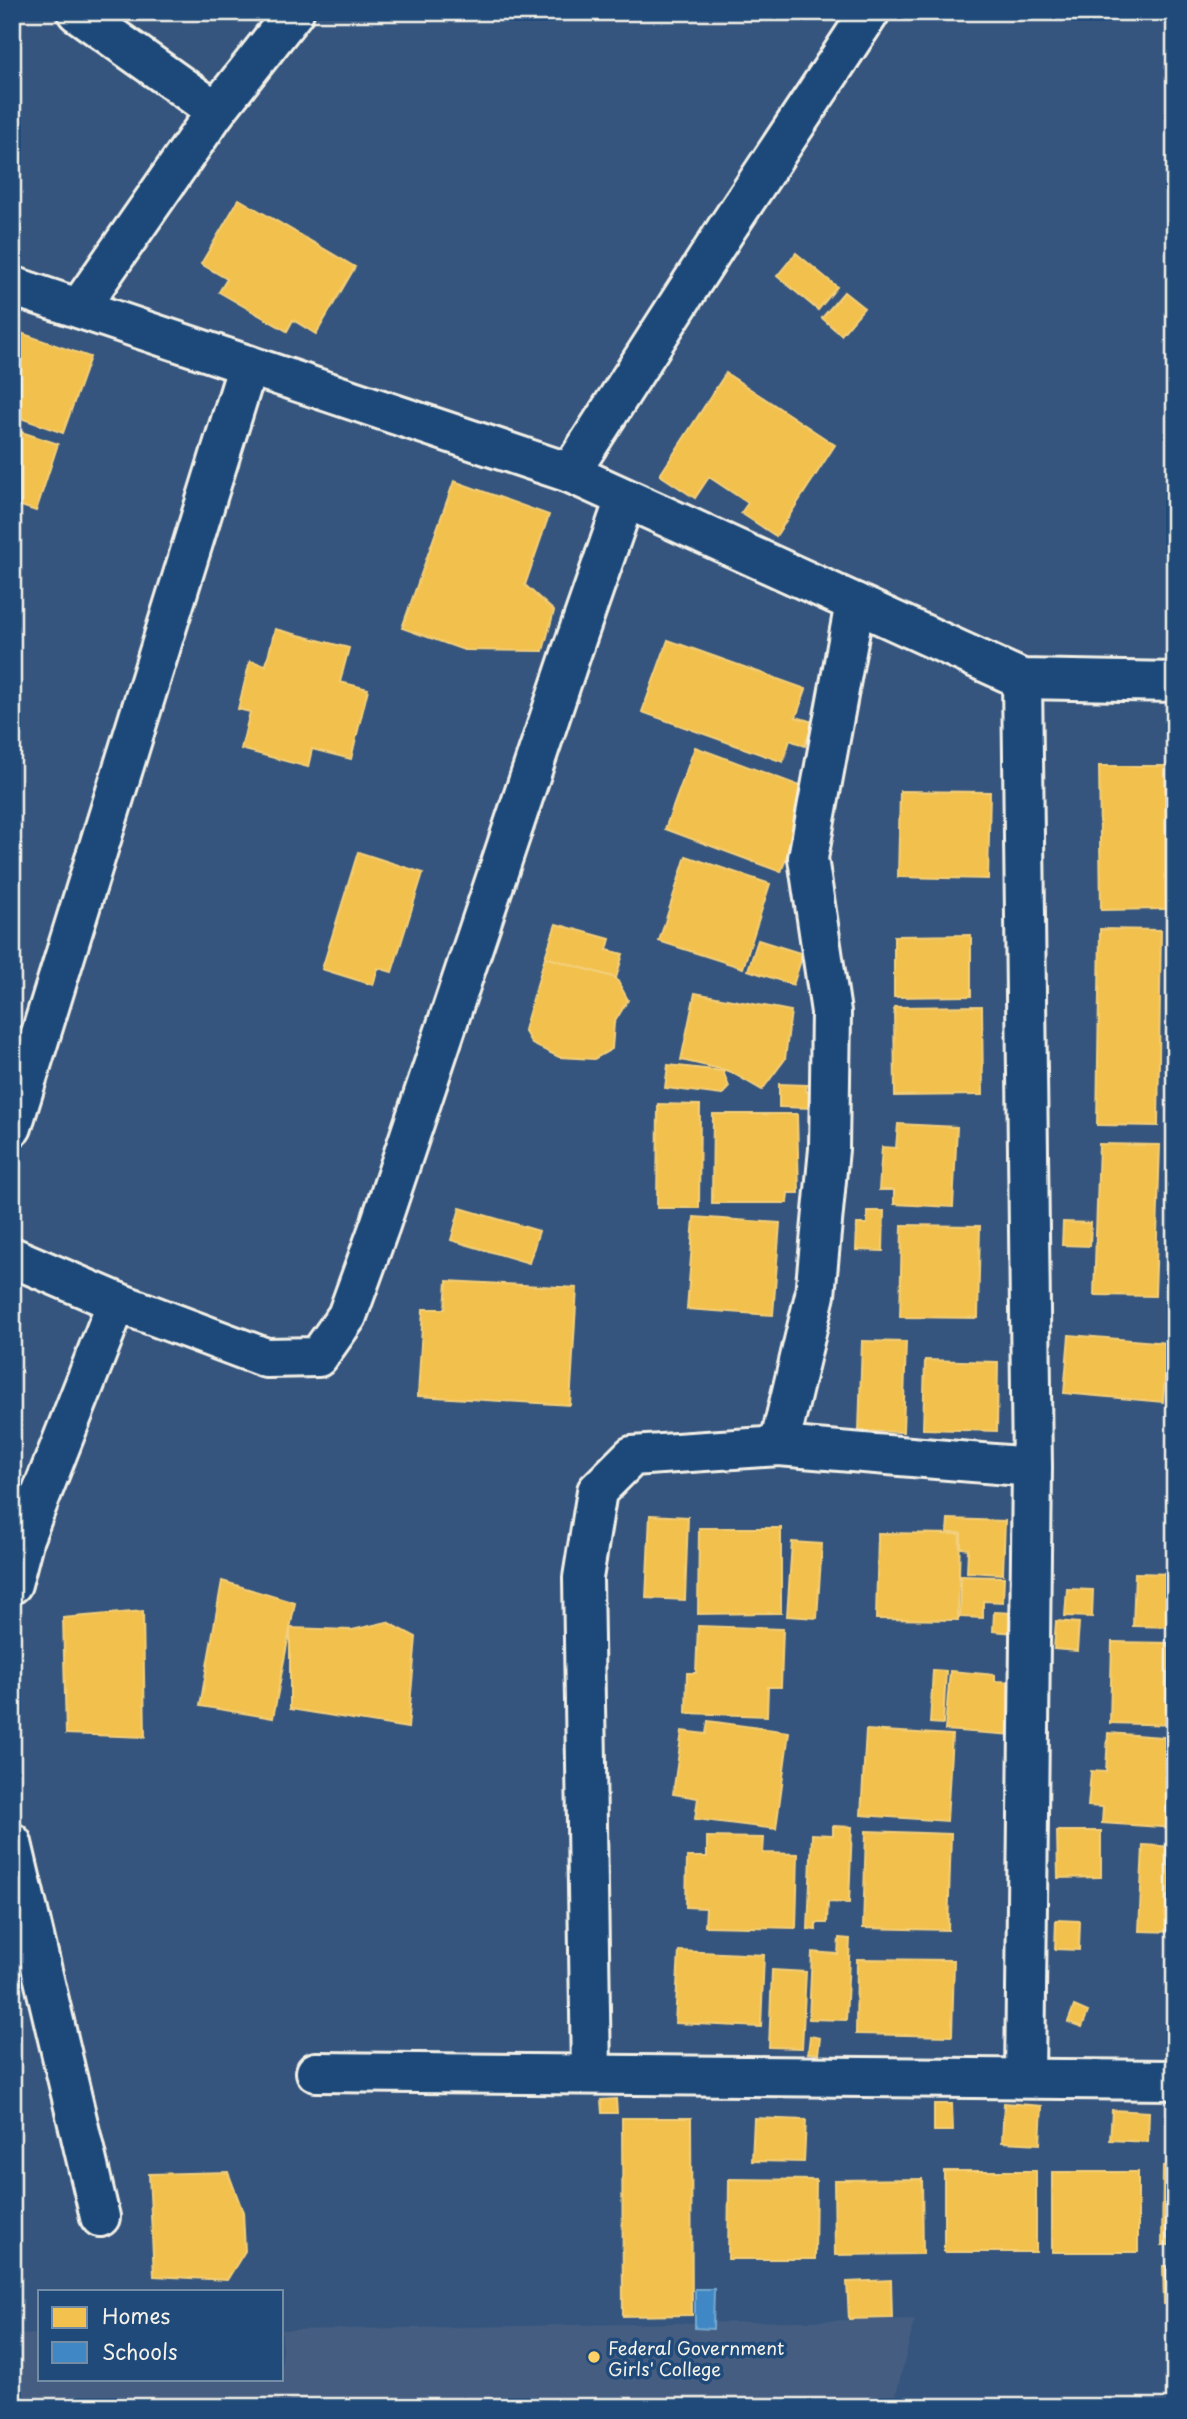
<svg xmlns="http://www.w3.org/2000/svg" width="1187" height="2419" font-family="'Playpen Sans',sans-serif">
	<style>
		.built { fill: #445d81 }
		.homes { fill: #f2c14e; stroke: #f3cf7c; stroke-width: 2 }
		.schools { fill: #3f88c5; stroke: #75a8d0; stroke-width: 2 }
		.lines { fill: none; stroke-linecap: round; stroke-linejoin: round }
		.minor-casing { stroke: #f4f1e8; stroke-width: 44 }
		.minor { stroke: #1f4a7a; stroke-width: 38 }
		.poi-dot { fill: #ffd166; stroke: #1f4a7a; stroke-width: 2.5 }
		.labels { text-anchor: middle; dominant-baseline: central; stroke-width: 7; stroke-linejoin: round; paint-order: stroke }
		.poi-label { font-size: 18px; fill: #f4f1e8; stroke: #1f4a7a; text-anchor: start }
	</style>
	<rect width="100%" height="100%" fill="#35557e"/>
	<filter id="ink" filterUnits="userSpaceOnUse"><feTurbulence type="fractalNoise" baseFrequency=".0143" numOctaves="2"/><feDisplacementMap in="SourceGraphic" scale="14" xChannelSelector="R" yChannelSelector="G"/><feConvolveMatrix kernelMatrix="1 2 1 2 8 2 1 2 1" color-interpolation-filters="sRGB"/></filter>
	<g filter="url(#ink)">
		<polygon class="built" points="915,2319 893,2407 12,2407 12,2335 40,2334 40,2379 282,2379 282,2330"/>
		<g class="homes">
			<polygon points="239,199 355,267 316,334 293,320 287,331 219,292 227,279 201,264"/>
			<polygon points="796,253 837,287 818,310 777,276"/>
			<polygon points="844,292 864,308 841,335 822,318"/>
			<polygon points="12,330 90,357 63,433 12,415"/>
			<polygon points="726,373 835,445 776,536 741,513 748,503 709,477 695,498 660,475"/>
			<polygon points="12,429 58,444 36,511 12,503"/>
			<polygon points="454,481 549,515 525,585 554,611 543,651 464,650 402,628"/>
			<polygon points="275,629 349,648 340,682 368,689 351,759 312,749 308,767 241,749 250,712 238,709 250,661 266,665"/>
			<polygon points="668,640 806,689 796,717 813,722 805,746 790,740 783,762 642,712"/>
			<polygon points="695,747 811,790 781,872 665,829"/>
			<polygon points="1099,766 1165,766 1166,909 1101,910"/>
			<polygon points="900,791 990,792 988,879 898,877"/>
			<polygon points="358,852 423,873 392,972 378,968 373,985 322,969"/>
			<polygon points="686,856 770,884 743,968 659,941"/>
			<polygon points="556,924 610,939 607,950 623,954 616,978 545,957"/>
			<polygon points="1100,929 1161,930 1158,1126 1097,1125"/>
			<polygon points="971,935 971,996 894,997 894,936"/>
			<polygon points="758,940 803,954 793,985 748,970"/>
			<polygon points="545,957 616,978 628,1000 614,1023 612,1049 594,1059 559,1057 532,1044 524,1030"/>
			<polygon points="695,993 791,1011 785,1059 762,1090 729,1071 681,1060"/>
			<polygon points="982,1006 983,1095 895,1096 894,1007"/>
			<polygon points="668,1065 723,1071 729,1087 722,1095 665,1088"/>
			<polygon points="779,1084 807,1085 806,1091 816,1092 815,1108 779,1107"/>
			<polygon points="658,1104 700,1105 699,1208 657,1208"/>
			<polygon points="713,1114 797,1114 799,1193 788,1193 787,1203 712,1203"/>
			<polygon points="898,1124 957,1127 953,1207 894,1204 894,1190 879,1190 882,1147 896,1148"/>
			<polygon points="1099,1144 1160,1145 1155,1296 1094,1295"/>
			<polygon points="460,1208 539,1231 529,1263 451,1240"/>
			<polygon points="867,1211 884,1211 883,1251 856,1250 857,1224 867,1224"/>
			<polygon points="694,1217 780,1223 773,1315 687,1309"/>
			<polygon points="1063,1222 1091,1223 1090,1246 1062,1245"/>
			<polygon points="902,1225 980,1226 978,1318 900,1317"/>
			<polygon points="447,1281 577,1288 570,1405 418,1396 423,1309 445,1309"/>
			<polygon points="1069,1335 1168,1343 1163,1402 1064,1393"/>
			<polygon points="862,1341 906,1342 903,1432 859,1431"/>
			<polygon points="925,1360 998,1362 997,1431 923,1429"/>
			<polygon points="650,1515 688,1517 685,1600 646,1598"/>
			<polygon points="948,1519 1005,1521 1003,1574 967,1572 968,1549 961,1548 961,1533 947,1533"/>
			<polygon points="699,1528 781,1528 781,1613 698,1614"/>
			<polygon points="878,1533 960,1534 958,1620 876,1619"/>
			<polygon points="792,1542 822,1544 817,1618 787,1616"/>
			<polygon points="1135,1573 1175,1574 1175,1627 1133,1626"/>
			<polygon points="961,1576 1004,1577 1003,1602 983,1601 983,1618 960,1617"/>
			<polygon points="222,1581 295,1603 273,1718 200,1706"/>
			<polygon points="1067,1589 1093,1590 1092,1617 1065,1616"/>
			<polygon points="143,1611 145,1737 66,1734 63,1618"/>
			<polygon points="994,1612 1015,1613 1014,1633 993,1631"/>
			<polygon points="1056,1621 1079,1623 1077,1651 1054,1649"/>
			<polygon points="387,1622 416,1637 408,1728 290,1709 290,1628 352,1630"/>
			<polygon points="698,1626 783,1629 781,1687 768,1687 767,1716 686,1713 687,1673 696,1673"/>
			<polygon points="1112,1642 1175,1643 1175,1725 1110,1723"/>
			<polygon points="933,1670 946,1671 943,1724 930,1723"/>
			<polygon points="950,1671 995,1675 995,1681 1017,1682 1013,1735 945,1730"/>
			<polygon points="708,1721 789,1732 776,1829 695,1819 698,1798 673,1794 682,1731 706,1734"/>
			<polygon points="866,1730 952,1735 947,1821 861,1815"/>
			<polygon points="1108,1733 1175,1738 1175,1828 1102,1823 1103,1807 1088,1806 1091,1771 1106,1772"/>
			<polygon points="833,1826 852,1827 849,1903 828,1902 827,1923 816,1923 816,1930 808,1929 812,1834 833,1835"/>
			<polygon points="866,1831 951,1834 948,1930 863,1928"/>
			<polygon points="1057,1831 1101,1831 1101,1877 1058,1878"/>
			<polygon points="707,1837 764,1838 763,1853 798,1854 796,1928 705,1926 706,1908 686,1907 687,1857 707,1857"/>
			<polygon points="1143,1845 1175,1847 1175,1932 1139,1931"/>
			<polygon points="1056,1920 1080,1921 1079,1950 1055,1949"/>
			<polygon points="839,1938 850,1939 846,2020 809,2019 812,1952 838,1954"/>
			<polygon points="679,1951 764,1955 761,2027 675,2023"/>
			<polygon points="857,1959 954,1960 952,2036 856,2034"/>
			<polygon points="772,1970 806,1972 802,2048 769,2047"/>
			<polygon points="1074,2006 1088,2012 1082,2027 1068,2022"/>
			<polygon points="810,2036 820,2038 818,2054 808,2053"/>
			<polygon points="616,2099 617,2113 602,2113 601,2100"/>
			<polygon points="1004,2103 1042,2106 1040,2144 1002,2142"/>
			<polygon points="934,2104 952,2104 953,2131 934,2131"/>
			<polygon points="1112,2110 1149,2112 1148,2142 1110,2140"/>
			<polygon points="622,2118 691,2118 692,2315 623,2316"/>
			<polygon points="754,2118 806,2120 804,2162 752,2161"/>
			<polygon points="1163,2166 1175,2166 1175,2245 1162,2245"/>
			<rect x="944" y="2171" width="92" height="81"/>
			<polygon points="228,2172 243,2212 245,2251 227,2280 154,2276 149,2174"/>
			<rect x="1052" y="2172" width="86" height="80"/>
			<polygon points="729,2179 816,2180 815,2259 728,2259"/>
			<polygon points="922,2179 923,2254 835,2255 834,2180"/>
			<polygon points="1163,2266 1175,2266 1175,2304 1164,2304"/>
			<polygon points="891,2280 892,2318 849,2319 847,2282"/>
		</g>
		<polygon class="schools" points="695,2289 714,2289 713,2329 695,2328"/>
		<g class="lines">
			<g class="minor-casing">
				<g id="minor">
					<polyline points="77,12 216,111 79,308"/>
					<polyline points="216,111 294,12"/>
					<polyline points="12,286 570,473 1022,679 1175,682"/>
					<polyline points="570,473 727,228 870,12"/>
					<polyline points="1022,679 1032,1467 1025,2078"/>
					<polyline points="12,1127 248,365"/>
					<polyline points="12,1257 117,1302 266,1358 318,1357 347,1316 380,1225 572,651 625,499"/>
					<polyline points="779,1446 815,1295 829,1149 831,1012 808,858 855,603"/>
					<polyline points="12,1584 24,1538 117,1302"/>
					<polyline points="12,1843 100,2217"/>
					<polyline points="316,2072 1175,2080"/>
					<polyline points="591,2073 583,1578 597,1491 632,1456 779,1446 1032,1467"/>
				</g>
			</g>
			<use href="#minor" class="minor"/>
		</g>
	</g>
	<circle class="poi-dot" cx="594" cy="2357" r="7"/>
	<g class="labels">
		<g class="poi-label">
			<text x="608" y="2347">Federal Government<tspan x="608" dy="21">Girls' College</tspan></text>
		</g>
	</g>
	<rect width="1187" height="2419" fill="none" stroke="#1f4a7a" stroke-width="42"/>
	<rect x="21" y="21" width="1145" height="2377" fill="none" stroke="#f4f1e8" stroke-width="2.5" filter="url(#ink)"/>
	<rect x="38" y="2290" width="245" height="91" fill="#1f4a7a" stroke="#748da6" stroke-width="2"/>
	<rect x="52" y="2307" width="35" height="21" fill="#f2c14e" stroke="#748da6" stroke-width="2"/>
	<text x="102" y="2324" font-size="21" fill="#f4f1e8">Homes</text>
	<rect x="52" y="2342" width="35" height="21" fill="#3f88c5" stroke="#748da6" stroke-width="2"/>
	<text x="102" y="2360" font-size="21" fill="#f4f1e8">Schools</text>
</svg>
